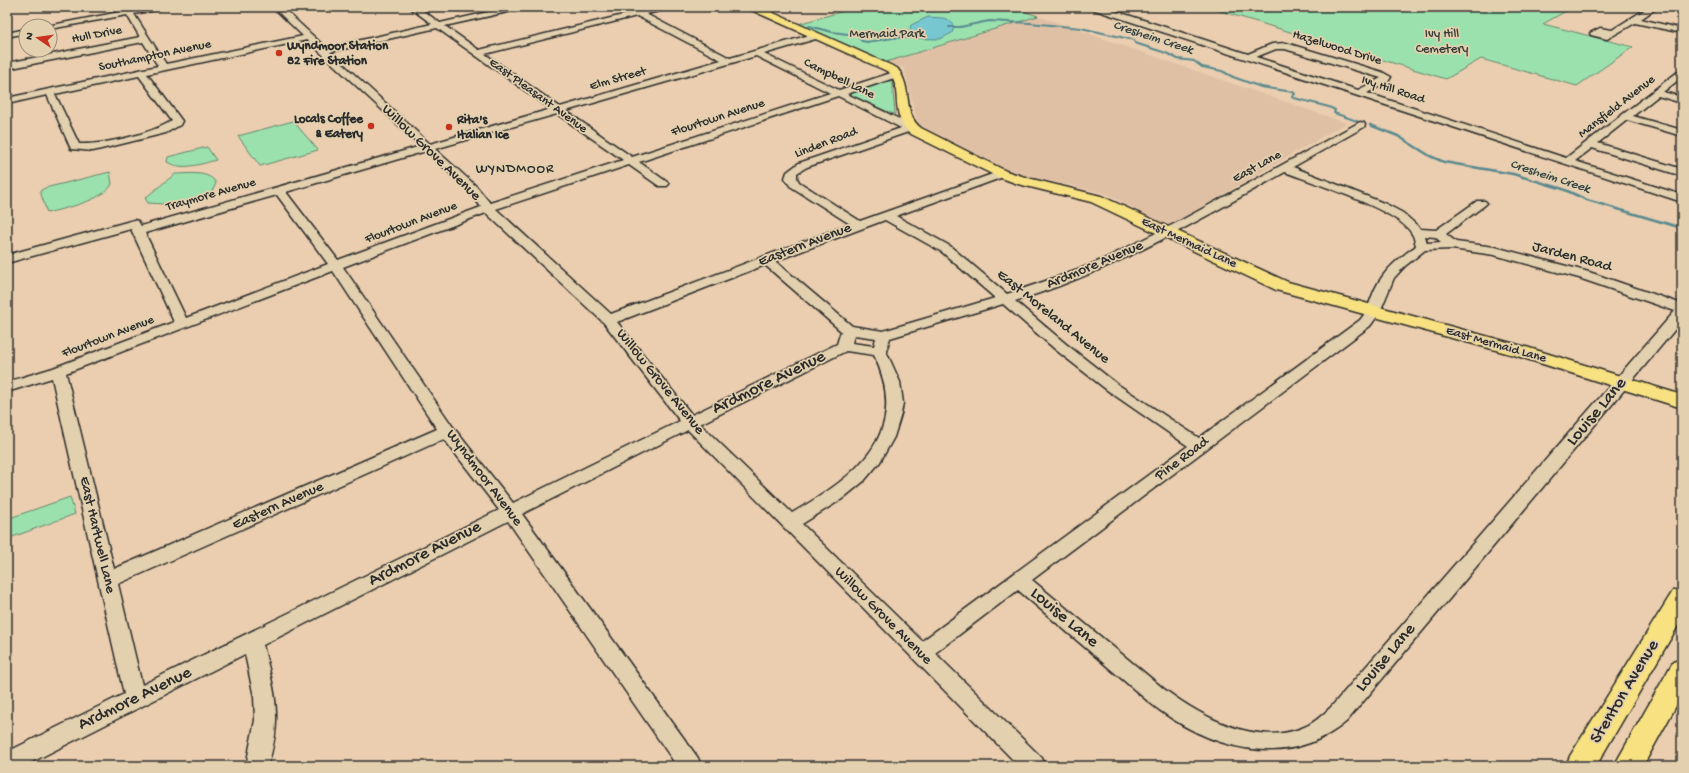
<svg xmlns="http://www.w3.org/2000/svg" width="1689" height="773" font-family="'Gochi Hand',sans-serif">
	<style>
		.built { fill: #dfc0a5 }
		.green { fill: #9be1ae; stroke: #63866c }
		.water { fill: #77c7d1; stroke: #59898f }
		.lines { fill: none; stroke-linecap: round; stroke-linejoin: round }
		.stream-far1 { stroke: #59898f; stroke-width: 2 }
		.stream { stroke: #59898f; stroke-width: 2.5 }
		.minor-casing { stroke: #2b2b2b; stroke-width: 3 }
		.major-casing { stroke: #2b2b2b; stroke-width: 3 }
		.minor { fill: #e2d0ae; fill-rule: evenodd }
		.major { fill: #f8e181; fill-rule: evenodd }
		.poi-dot { fill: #c8321e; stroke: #e2d0ae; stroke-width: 1.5 }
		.labels { text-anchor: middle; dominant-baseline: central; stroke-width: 3.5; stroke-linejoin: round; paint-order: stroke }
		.far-park-label { font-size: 13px; fill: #363d38; stroke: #e2d0ae }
		.far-street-label { font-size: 13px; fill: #2b2b2b; stroke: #e2d0ae }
		.far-water-label { font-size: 13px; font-style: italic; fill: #364244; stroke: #e2d0ae }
		.far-poi-label { font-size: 13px; font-weight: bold; fill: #2b2b2b; stroke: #e2d0ae; text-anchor: start }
		.far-quarter-label { font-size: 14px; letter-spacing: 1px; fill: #2b2b2b; stroke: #e2d0ae }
		.street-label { font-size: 15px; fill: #2b2b2b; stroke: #e2d0ae }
		.near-street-label { font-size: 18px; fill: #2b2b2b; stroke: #e2d0ae }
	</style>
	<rect width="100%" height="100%" fill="#eaceaf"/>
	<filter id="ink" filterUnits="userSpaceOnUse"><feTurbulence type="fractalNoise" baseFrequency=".025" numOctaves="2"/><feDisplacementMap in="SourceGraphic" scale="8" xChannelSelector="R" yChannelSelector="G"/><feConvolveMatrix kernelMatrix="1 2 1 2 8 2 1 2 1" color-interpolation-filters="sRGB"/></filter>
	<g filter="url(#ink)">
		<polygon class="built" points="1038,16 1346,123 1167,227 1107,194 1010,172 918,124 904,68 886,62"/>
		<g class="green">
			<polygon points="858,7 1011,7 1038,16 886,62 798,24"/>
			<polygon points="1207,7 1573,7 1543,24 1633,47 1577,86 1481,59 1446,79"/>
			<polygon points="887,81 892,81 895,114 891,113 849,94"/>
			<polygon points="293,121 318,150 260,166 238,136"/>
			<path d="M 207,147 L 216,160 C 201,164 182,171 167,162 L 168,157 Z"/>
			<path d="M 110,172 L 112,184 C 103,201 65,208 47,213 L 40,191 L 45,188 Z"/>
			<path d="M 175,174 C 186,174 209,170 216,183 C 207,211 170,204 148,203 L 145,198 Z"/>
			<polygon points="70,497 75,514 7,539 7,519"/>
		</g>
		<polygon class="water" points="928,17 943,18 951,21 954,27 952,33 940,39 896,38 895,36 909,35 911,25"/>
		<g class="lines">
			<g class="stream-far1">
				<polyline points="809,26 832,32 856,35 862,41 867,42 899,37"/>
				<polyline points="949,27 960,27 989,21 1030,23 1081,28 1134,40 1135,43 1166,53 1178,59 1194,61 1202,67 1222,71 1233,77 1261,87 1293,92 1295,94 1292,97 1294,98 1329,107 1335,110 1334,113 1357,121"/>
			</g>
			<polyline class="stream" points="1370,125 1398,136 1430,156 1444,162 1513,174 1563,189 1587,200 1682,228"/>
			<g class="minor-casing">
				<g id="minor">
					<path d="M 122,7 L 130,7 L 132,10 L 148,7 L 165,7 L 161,9 L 134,14 L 166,64 L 303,36 L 273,7 L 282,7 L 326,48 L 432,24 L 409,7 L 418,7 L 440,23 L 510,7 L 525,7 L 521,9 L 445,26 L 479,50 L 656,7 L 670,7 L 669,9 L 646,14 L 730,58 L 813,34 L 819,34 L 820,36 L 819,38 L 764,54 L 839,90 L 894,72 L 900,72 L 902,74 L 900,76 L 847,94 L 914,126 L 915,128 L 914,130 L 807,167 L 797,173 L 797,178 L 799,182 L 860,221 L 998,172 L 1006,172 L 1007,174 L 1006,176 L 896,216 L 950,246 L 1007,294 L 1078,270 L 1104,259 L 1180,221 L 1360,122 L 1364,123 L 1365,125 L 1364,127 L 1293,167 L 1386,204 L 1403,213 L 1421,229 L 1436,230 L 1477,201 L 1485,201 L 1487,203 L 1485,205 L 1446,234 L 1456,242 L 1495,247 L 1589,272 L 1682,304 L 1682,321 L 1347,721 C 1286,773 1206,748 1149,702 L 1018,590 L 935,653 L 1042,758 L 1045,766 L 1019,766 L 688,430 L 522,514 L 698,758 L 701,766 L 677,766 L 508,521 L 263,645 C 269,670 277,695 276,721 C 276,736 272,751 268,766 L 246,766 L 255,720 L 254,697 L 245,654 L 24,766 L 7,766 L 7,752 L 124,694 L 52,378 L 7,392 L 7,382 L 53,368 L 174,322 L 131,229 L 7,263 L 7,255 L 134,220 L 138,221 L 141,226 L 421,146 L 307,40 L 147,74 L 182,121 L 180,125 L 166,133 L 93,151 L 71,149 L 47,95 L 7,104 L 7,98 L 158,66 L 143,42 L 7,69 L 7,63 L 140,37 L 127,15 L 50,29 L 50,26 L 47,26 L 125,11 ZM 637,16 L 721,60 L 560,107 L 485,54 ZM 437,28 L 551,109 L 430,144 L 330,52 ZM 756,56 L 830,93 L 632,157 L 566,111 ZM 139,76 L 172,121 C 150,134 104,145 79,144 L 55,94 ZM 838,96 L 901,128 L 799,163 L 787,172 L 785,178 L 790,186 L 850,224 L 611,314 L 496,209 L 629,165 L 659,186 L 667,186 L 669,184 L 667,182 L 639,162 ZM 557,114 L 623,160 L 490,203 L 476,186 L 435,149 ZM 426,151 L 468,190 L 481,207 L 338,260 L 286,192 ZM 1285,172 C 1311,182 1401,211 1412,234 C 1414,237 1415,242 1416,246 C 1399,258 1384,270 1375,289 C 1370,300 1368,311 1360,320 L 1199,438 L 1117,384 L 1066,344 L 1015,301 C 1111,272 1198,221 1285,172 ZM 277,195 L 328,264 L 186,318 L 145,233 ZM 486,213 L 604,323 L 680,421 L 513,503 L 453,427 L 343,267 ZM 885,220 L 942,252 L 995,298 L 883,331 L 852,326 L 775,261 ZM 1425,236 L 1435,237 L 1441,242 L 1427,243 ZM 1452,249 L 1494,255 L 1579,278 L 1675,311 L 1331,707 C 1323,715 1313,724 1302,728 C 1255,747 1200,716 1164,689 L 1032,580 L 1370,326 L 1379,314 L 1394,278 L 1405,266 L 1425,250 ZM 765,265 L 841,331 L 837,344 L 692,415 L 617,322 ZM 333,271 L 437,429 L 114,569 L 66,373 ZM 1003,304 L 1056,350 L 1107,390 L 1188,446 L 922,641 L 802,524 L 842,499 L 864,481 L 880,462 L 894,437 L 901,414 L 903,403 L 900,382 L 886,351 L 890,338 ZM 854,335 L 876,338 L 874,346 L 852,343 ZM 846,351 L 874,355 C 912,435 855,477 792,513 L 700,424 ZM 444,439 L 499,510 L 142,685 L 118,584 Z"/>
					<path d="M 1091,7 L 1103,7 L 1248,54 L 1272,44 L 1286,43 L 1382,72 L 1391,77 L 1388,82 L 1367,93 L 1566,158 L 1679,71 L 1682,70 L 1682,77 L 1663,92 L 1682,97 L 1682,103 L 1658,96 L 1633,116 L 1682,130 L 1682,136 L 1627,120 L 1598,143 L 1682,169 L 1682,176 L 1592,148 L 1575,161 L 1682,195 L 1682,202 L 1092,9 ZM 1276,49 L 1285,49 L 1381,78 L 1358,90 L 1256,57 Z"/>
					<polygon points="1649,7 1658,7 1641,19 1682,29 1682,33 1635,23 1607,39 1591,35 1590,33 1600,28 1612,30"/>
					<polygon points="26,29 26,33 7,37 7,33"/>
				</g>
			</g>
			<g class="major-casing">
				<g id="major">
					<path d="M 747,7 L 760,7 L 897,68 C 914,89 901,112 921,128 L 1006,171 L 1028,178 L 1101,196 L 1288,282 L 1526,347 L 1682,395 L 1682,408 L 1514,355 L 1276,290 L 1091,202 L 1018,184 L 996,176 L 911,134 C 888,113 904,92 889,72 L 749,9 Z"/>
					<polygon points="1682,588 1682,619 1596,766 1566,766 1570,756 1673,591"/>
					<polygon points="1682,659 1682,695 1643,766 1614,766 1673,662"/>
				</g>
			</g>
			<use href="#minor" class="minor"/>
			<use href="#major" class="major"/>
		</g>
	</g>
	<g class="poi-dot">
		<circle cx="279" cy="53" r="4"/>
		<circle cx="371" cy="126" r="4"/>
		<circle cx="449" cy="127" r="4"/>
	</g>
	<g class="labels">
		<g class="far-park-label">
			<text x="887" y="34">Mermaid Park</text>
			<text x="1442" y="34">Ivy Hill<tspan x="1442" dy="15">Cemetery</tspan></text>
		</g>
		<g class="far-street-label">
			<text transform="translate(97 35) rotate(-11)">Hull Drive</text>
			<text transform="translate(1337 48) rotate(17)">Hazelwood Drive</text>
			<text transform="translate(155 56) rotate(-12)">Southampton Avenue</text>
			<text transform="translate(618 79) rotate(-16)">Elm Street</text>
			<text transform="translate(839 79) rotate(26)">Campbell Lane</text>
			<text transform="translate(1393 90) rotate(18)">Ivy Hill Road</text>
			<text transform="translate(538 96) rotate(36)">East Pleasant Avenue</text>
			<text transform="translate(1617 107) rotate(-38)">Mansfield Avenue</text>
			<text transform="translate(718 118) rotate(-18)">Flourtown Avenue</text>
			<text transform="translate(826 143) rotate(-21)">Linden Road</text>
			<text transform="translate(1257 167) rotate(-29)">East Lane</text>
			<text transform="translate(211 195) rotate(-16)">Traymore Avenue</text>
			<text transform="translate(411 223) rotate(-21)">Flourtown Avenue</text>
			<text transform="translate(1189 243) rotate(25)">East Mermaid Lane</text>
			<text transform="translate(108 337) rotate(-21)">Flourtown Avenue</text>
			<text transform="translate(1496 345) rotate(16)">East Mermaid Lane</text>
		</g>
		<g class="far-water-label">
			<text transform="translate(1153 38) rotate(18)">Cresheim Creek</text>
			<text transform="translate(1550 177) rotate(18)">Cresheim Creek</text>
		</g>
		<g class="far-poi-label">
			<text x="287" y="46">Wyndmoor Station<tspan x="287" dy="15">82 Fire Station</tspan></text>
			<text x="363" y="119" text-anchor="end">Locals Coffee<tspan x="363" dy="15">&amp; Eatery</tspan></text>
			<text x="457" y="120">Rita's<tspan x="457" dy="15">Italian Ice</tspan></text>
		</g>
		<g class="far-quarter-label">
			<text x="515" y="169">WYNDMOOR</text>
		</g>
		<g class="street-label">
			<text transform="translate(431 153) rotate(44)">Willow Grove Avenue</text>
			<text transform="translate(805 245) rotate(-21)">Eastern Avenue</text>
			<text transform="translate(1572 257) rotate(15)">Jarden Road</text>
			<text transform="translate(1095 265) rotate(-23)">Ardmore Avenue</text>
			<text transform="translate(1053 317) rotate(39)">East Moreland Avenue</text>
			<text transform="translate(660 382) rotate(51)">Willow Grove Avenue</text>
			<text transform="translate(1182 459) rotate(-37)">Pine Road</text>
			<text transform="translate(484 478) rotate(53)">Wyndmoor Avenue</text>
			<text transform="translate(278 506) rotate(-24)">Eastern Avenue</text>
			<text transform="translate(97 535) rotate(77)">East Hartwell Lane</text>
			<text transform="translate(883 616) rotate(45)">Willow Grove Avenue</text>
		</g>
		<g class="near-street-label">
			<text transform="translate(769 383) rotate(-26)">Ardmore Avenue</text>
			<text transform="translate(1597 412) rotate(-50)">Louise Lane</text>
			<text transform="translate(425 554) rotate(-27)">Ardmore Avenue</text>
			<text transform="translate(1064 618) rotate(40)">Louise Lane</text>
			<text transform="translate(1386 658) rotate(-50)">Louise Lane</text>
			<text transform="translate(1625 692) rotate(-59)">Stenton Avenue</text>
			<text transform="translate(135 699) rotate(-26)">Ardmore Avenue</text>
		</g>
	</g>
	<rect width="1689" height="773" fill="none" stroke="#e2d0ae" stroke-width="24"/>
	<rect x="12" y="12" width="1665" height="749" fill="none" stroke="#2b2b2b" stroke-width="1.5" filter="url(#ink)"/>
	<g transform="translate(38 38) rotate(283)"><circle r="19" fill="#e2d0ae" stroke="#998e7a"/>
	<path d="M0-3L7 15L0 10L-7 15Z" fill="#c8321e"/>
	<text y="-6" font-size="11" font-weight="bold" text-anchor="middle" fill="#2b2b2b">N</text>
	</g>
</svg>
